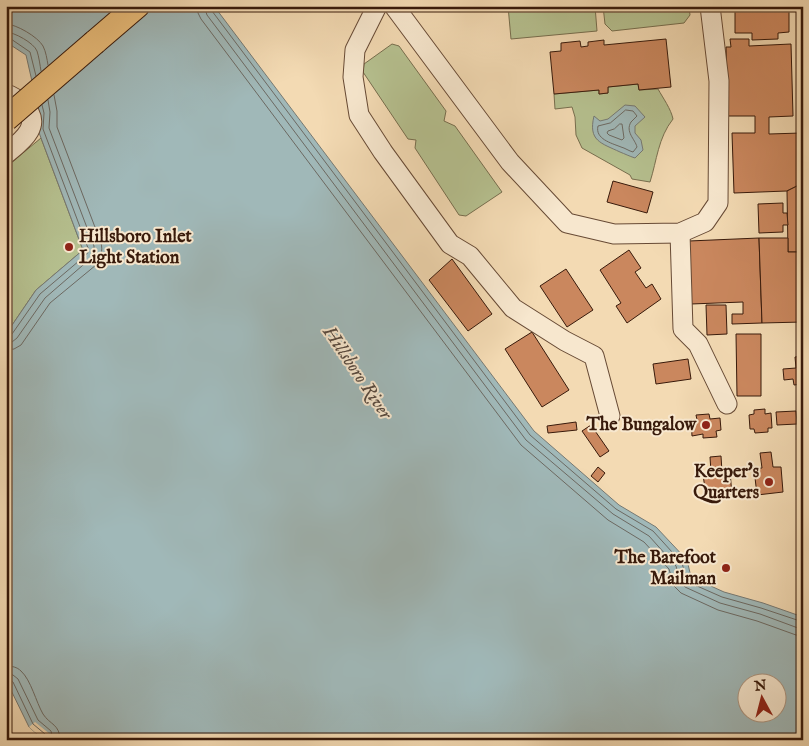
<svg xmlns="http://www.w3.org/2000/svg" width="809" height="746" font-family="'IM FELL English',serif">
	<style>
		.green { fill: #b6c190; stroke: #776e4e }
		.water { fill: #a0b8b8; stroke: #767973; fill-rule: evenodd }
		.pier { fill: #f3dab3 }
		.lines { fill: none; stroke-linecap: round; stroke-linejoin: round }
		.shore { stroke: #6c6962; stroke-width: 1 }
		.building { fill: #ca875e; stroke: #381a0b }
		.minor-casing { stroke: #674a35; stroke-width: 21 }
		.major-casing { stroke: #381a0b; stroke-width: 26 }
		.minor { stroke: #f7e7ce; stroke-width: 19 }
		.major { stroke: #eabd7a; stroke-width: 24 }
		.major-bridge-casing { stroke: #381a0b; stroke-width: 26; stroke-linecap: butt }
		.major-bridge { stroke: #eabd7a; stroke-width: 24 }
		.poi-dot { fill: #8f2418; stroke: #f7e7ce; stroke-width: 2 }
		.labels { text-anchor: middle; dominant-baseline: central; stroke-width: 4; stroke-linejoin: round; paint-order: stroke }
		.poi-label { font-size: 18px; font-weight: bold; fill: #381a0b; stroke: #f7e7ce; text-anchor: end }
		.water-label { font-size: 19px; font-style: italic; fill: #57493f; stroke: #f7e7ce }
	</style>
	<rect width="100%" height="100%" fill="#f3dab3"/>
	<filter id="stains"><feTurbulence type="fractalNoise" baseFrequency=".004" numOctaves="4"/><feColorMatrix values="0 0 0 0 .2 0 0 0 0 .09 0 0 0 0 .02 0 0 0 .5 -.17"/></filter>
	<radialGradient id="worn" r=".72"><stop offset=".6" stop-color="#630" stop-opacity="0"/><stop offset="1" stop-color="#630" stop-opacity=".3"/></radialGradient>
	<g class="green">
		<polygon points="508,6 595,6 597,31 511,39"/>
		<polygon points="603,6 689,6 690,15 684,23 612,31 605,24"/>
		<polygon points="392,44 399,46 446,111 444,121 455,126 502,192 466,216 459,215 415,148 416,140 408,139 363,72 364,64"/>
		<path d="M 638,84 L 639,90 L 658,89 C 663,98 671,109 673,119 C 658,138 657,160 650,182 L 632,179 L 630,175 L 582,148 L 576,135 L 575,117 L 572,107 L 555,109 L 554,94 L 599,90 L 599,94 L 608,93 L 608,87 Z"/>
		<polygon points="41,138 83,250 36,290 6,334 6,167"/>
	</g>
	<g class="water">
		<path d="M 6,6 L 214,6 L 534,431 L 619,505 L 656,527 L 687,560 L 691,577 L 724,592 L 763,603 L 803,617 L 803,740 L 44,740 L 29,727 L 6,680 L 6,334 L 36,290 L 83,250 L 38,130 L 39,112 L 26,55 L 6,42 ZM 746,684 L 776,684 L 776,714 L 746,714 Z"/>
		<path d="M 625,105 L 635,106 L 645,117 L 635,126 L 635,133 L 641,140 L 643,150 L 635,158 C 629,156 625,154 620,152 C 601,143 588,141 594,116 L 600,121 L 608,119 Z"/>
	</g>
	<polygon class="pier" points="35,722 56,739 56,740 44,740 29,727"/>
	<g class="lines">
		<g class="shore">
			<polyline points="197,6 198,13 201,19 521,445 608,520 644,542 669,569 674,586 681,593 718,610 757,621 796,635 803,636"/>
			<polyline points="204,6 207,15 526,440 613,514 649,536 676,566 680,581 685,587 720,603 760,614 798,628 803,628"/>
			<polyline points="211,6 212,11 530,435 616,509 653,531 682,563 686,578 688,582 722,597 761,608 803,622"/>
			<path d="M 6,24 C 16,24 38,37 43,46 C 46,52 47,59 48,65"/>
			<path d="M 6,32 C 14,32 34,43 37,51 C 39,57 40,65 41,71"/>
			<polyline points="6,38 11,39 30,52 36,76"/>
			<path d="M 626,110 L 633,111 L 637,116 C 635,118 633,120 631,122 C 625,132 635,139 637,147 L 633,152 C 629,151 625,148 621,147 C 611,143 595,139 598,126 L 610,123 Z"/>
			<polygon points="620,124 622,124 624,138 622,140 609,135 607,133 608,131 614,129"/>
			<polyline points="6,336 10,336 12,334 40,294 86,255 88,252 88,248 43,129 44,113 42,105"/>
			<polyline points="6,342 12,342 17,338 45,298 90,259 94,253 94,246 49,128 50,112 48,100"/>
			<path d="M 6,350 L 14,349 L 21,345 L 50,303 L 96,265 C 101,258 103,251 101,243 L 57,127 L 57,111 L 54,95"/>
			<path d="M 6,666 C 12,666 17,667 21,671 C 31,680 36,702 43,714 C 50,725 60,724 60,740"/>
			<polyline points="6,673 13,675 18,679 38,720 51,731 53,740"/>
			<polyline points="6,680 10,680 13,682 33,724 45,734 47,740"/>
		</g>
	</g>
	<g class="building">
		<polygon points="735,6 789,6 789,32 778,33 778,39 752,40 752,33 735,33"/>
		<polygon points="666,39 671,87 639,90 638,84 608,87 608,93 599,94 599,90 554,94 550,52 561,51 561,43 580,41 581,47 588,46 588,42 604,40 604,45"/>
		<polygon points="730,39 749,39 749,46 791,44 793,116 769,117 769,134 801,133 803,183 787,191 734,193 732,133 755,133 755,116 728,116 726,47 731,47"/>
		<polygon points="613,181 653,192 647,213 607,202"/>
		<polygon points="803,183 803,252 788,252 787,191"/>
		<polygon points="783,203 783,213 787,213 788,225 783,225 783,232 759,233 758,204"/>
		<polygon points="759,238 762,323 732,324 732,314 743,314 743,302 691,304 689,241"/>
		<polygon points="759,238 788,238 788,252 803,252 803,322 762,323"/>
		<polygon points="629,250 641,268 635,272 646,288 652,284 661,299 627,323 616,306 621,303 600,270"/>
		<polygon points="452,259 492,314 468,331 429,280"/>
		<polygon points="566,269 593,310 567,327 540,286"/>
		<polygon points="706,305 726,305 727,334 707,335"/>
		<polygon points="532,332 569,390 542,407 505,349"/>
		<polygon points="736,334 761,334 761,396 737,396"/>
		<polygon points="803,356 803,384 794,385 793,379 784,380 783,369 796,368 795,357"/>
		<polygon points="688,359 691,379 656,384 653,364"/>
		<polygon points="765,409 765,414 771,413 772,428 768,428 768,432 755,433 754,429 750,429 749,415 754,414 754,410"/>
		<polygon points="796,411 797,424 777,425 776,412"/>
		<polygon points="709,414 710,419 720,418 721,430 716,431 717,437 703,438 703,434 692,436 691,420 697,420 696,415"/>
		<polygon points="576,422 577,430 548,433 547,426"/>
		<polygon points="591,425 609,451 600,457 582,431"/>
		<polygon points="771,452 773,467 781,467 783,492 757,495 754,469 762,468 760,453"/>
		<polygon points="721,456 722,472 730,471 732,496 706,499 703,473 711,472 710,457"/>
		<polygon points="598,467 605,473 598,482 591,476"/>
	</g>
	<g class="lines">
		<g class="minor-casing">
			<g id="minor">
				<polyline points="377,6 355,50 353,77 359,115 383,152 450,244 470,256 513,308 565,341 594,356 610,416"/>
				<polyline points="394,6 510,162 567,223 614,234 680,233 705,222 718,203 719,81 710,6"/>
				<path d="M 6,94 C 13,96 18,100 23,105 C 44,125 22,141 6,154"/>
				<polyline points="680,233 683,329 698,344 727,404"/>
			</g>
		</g>
		<g class="major-casing">
			<polyline id="major" points="95,42 137,6"/>
		</g>
		<use href="#minor" class="minor"/>
		<use href="#major" class="major"/>
		<g class="major-bridge-casing">
			<polyline id="major-bridge" points="6,119 95,42"/>
		</g>
		<use href="#major-bridge" class="major-bridge"/>
	</g>
	<g class="poi-dot">
		<circle cx="69" cy="247" r="5"/>
		<circle cx="706" cy="425" r="5"/>
		<circle cx="769" cy="482" r="5"/>
		<circle cx="726" cy="568" r="5"/>
	</g>
	<g class="labels">
		<g class="poi-label">
			<text x="79" y="237" text-anchor="start">Hillsboro Inlet<tspan x="79" dy="21">Light Station</tspan></text>
			<text x="696" y="425">The Bungalow</text>
			<text x="759" y="472">Keeper's<tspan x="759" dy="21">Quarters</tspan></text>
			<text x="716" y="558">The Barefoot<tspan x="716" dy="21">Mailman</tspan></text>
		</g>
		<g class="water-label">
			<text transform="translate(357 373) rotate(56)">Hillsboro River</text>
		</g>
	</g>
	<rect width="809" height="746" fill="none" stroke="#f3dab3" stroke-width="25"/>
	<rect x="8" y="8" width="794" height="731" fill="none" stroke="#381a0b" stroke-width="2.5"/>
	<rect x="12" y="12" width="784" height="721" fill="none" stroke="#381a0b"/>
	<g transform="translate(762 698) rotate(353)"><circle r="24" fill="#f7e7ce" stroke="#ab9580"/>
	<path d="M0-4L9 19L0 12L-9 19Z" fill="#8f2418"/>
	<text y="-8" font-size="14" font-weight="bold" text-anchor="middle" fill="#381a0b">N</text>
	</g>
	<rect width="100%" height="100%" filter="url(#stains)"/>
	<rect width="100%" height="100%" fill="url(#worn)"/>
</svg>
